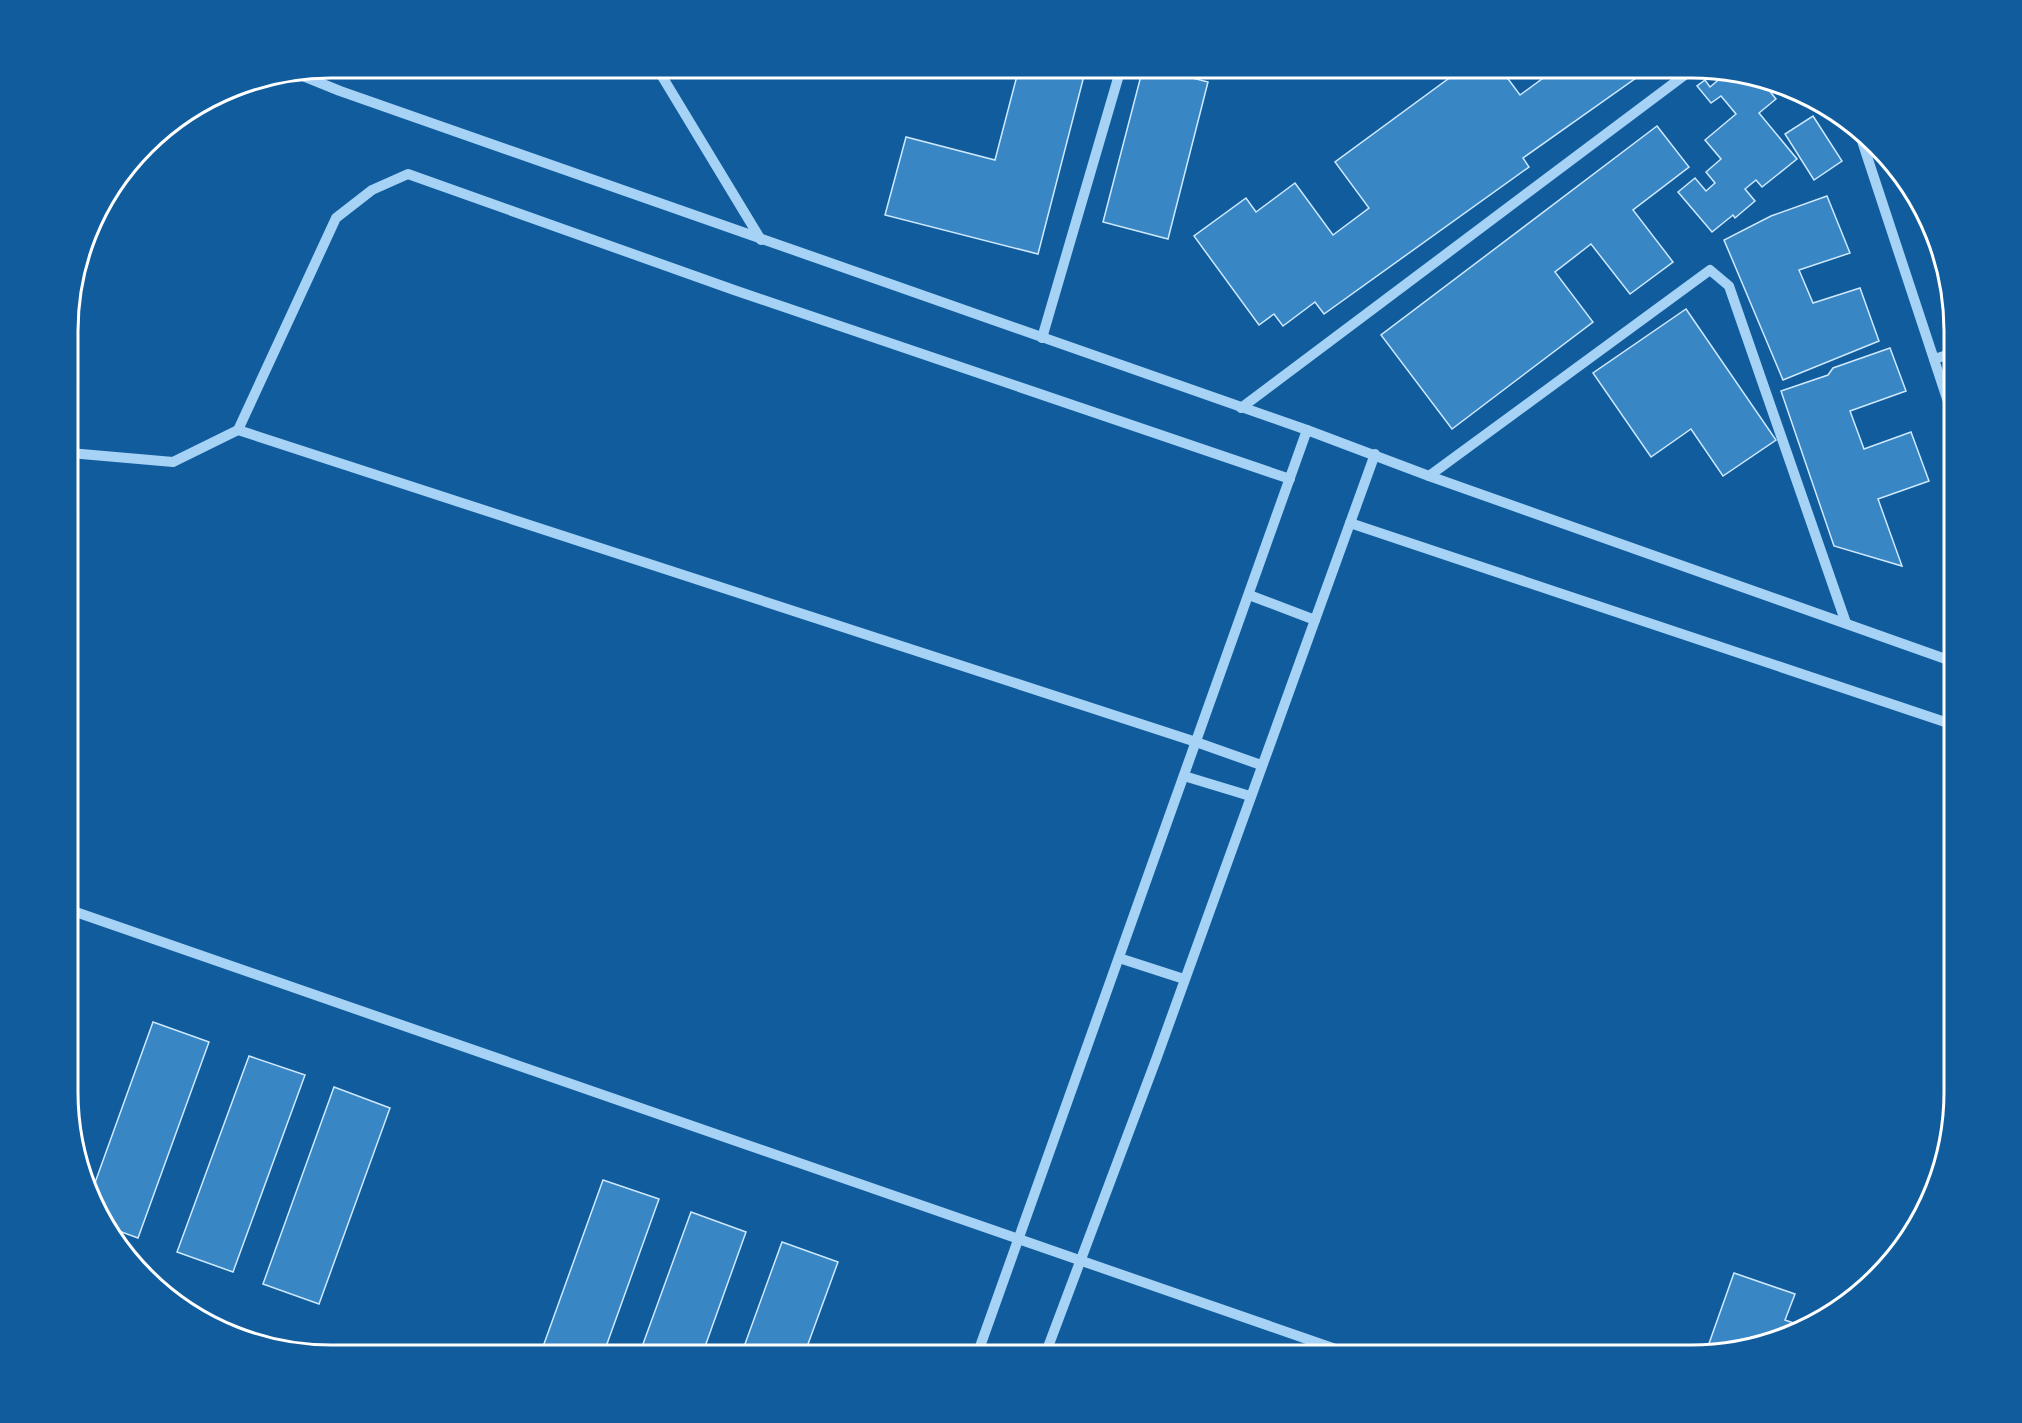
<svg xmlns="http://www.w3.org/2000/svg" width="2022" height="1423" font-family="'Open Sans',sans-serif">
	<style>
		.building { fill: #3986c5; stroke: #cee9fe; stroke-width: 1.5 }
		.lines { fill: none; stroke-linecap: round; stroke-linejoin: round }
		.minor { stroke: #a5d2f5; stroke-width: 10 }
		.rim { fill: none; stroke: #fff; stroke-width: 3 }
	</style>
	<rect width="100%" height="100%" fill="#105c9d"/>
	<g class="building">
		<polygon points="1019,68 1086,68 1038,254 885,215 906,137 995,160"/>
		<polygon points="1143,68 1154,68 1208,82 1168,239 1103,222"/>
		<polygon points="1463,68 1500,68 1520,95 1557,68 1630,68 1636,78 1523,158 1529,167 1324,314 1315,302 1283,326 1274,314 1259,325 1194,236 1246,198 1256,212 1295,183 1333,235 1369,208 1335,162"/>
		<polygon points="1728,72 1759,78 1776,99 1759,113 1797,159 1762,187 1756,180 1745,189 1755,201 1735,218 1733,215 1712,232 1678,192 1695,178 1706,191 1715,183 1706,172 1721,159 1705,140 1736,114 1721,96 1711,103 1697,86 1705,80 1710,87"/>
		<polygon points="1813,116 1842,161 1814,180 1785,134"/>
		<polygon points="1657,126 1689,167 1633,210 1673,262 1630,294 1591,244 1555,272 1593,322 1452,429 1381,335"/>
		<polygon points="1827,196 1850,253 1799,270 1813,303 1860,288 1879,341 1783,380 1724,240 1771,216"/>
		<polygon points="1686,309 1776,440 1723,476 1691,429 1651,457 1593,373"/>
		<polygon points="1890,348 1906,391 1850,411 1864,449 1911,432 1929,481 1878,499 1902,566 1834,546 1781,391 1828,375 1833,368"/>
		<polygon points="153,1022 209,1042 138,1238 105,1226 92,1191"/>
		<polygon points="249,1056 305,1075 233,1272 177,1252"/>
		<polygon points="334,1087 390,1108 319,1304 263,1284"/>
		<polygon points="603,1180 659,1199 603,1355 540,1355"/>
		<polygon points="691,1212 746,1232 702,1355 639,1355"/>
		<polygon points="782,1242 838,1262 804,1355 741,1355"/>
		<polygon points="1734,1273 1795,1294 1785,1320 1808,1328 1706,1352"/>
	</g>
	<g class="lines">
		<g class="minor">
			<polyline points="657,68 761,240"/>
			<polyline points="298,74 340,91 1307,430 1429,476 1954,662"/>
			<polyline points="1859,132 1954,420"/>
			<polyline points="1042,338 1121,68"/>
			<polyline points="1934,359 1954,353"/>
			<polyline points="1241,408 1694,68"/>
			<polyline points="238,430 336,218 372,190 408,174 734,290 1290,479"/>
			<polyline points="70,453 173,462 238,430 1196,742 1261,765"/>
			<polyline points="1429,476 1710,270 1729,286 1846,623"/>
			<polyline points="1350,523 1954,725"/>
			<polyline points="1249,595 1315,620"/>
			<polyline points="1184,776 1250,796"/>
			<polyline points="70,910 1353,1355"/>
			<polyline points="1119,958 1184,979"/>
			<polyline points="977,1355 1307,430"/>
			<polyline points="1045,1355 1157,1057 1375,454"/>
		</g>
	</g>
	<path d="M0 0H2022V1423H0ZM331 78H1691A253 253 0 0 1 1944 331V1092A253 253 0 0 1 1691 1345H331A253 253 0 0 1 78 1092V331A253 253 0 0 1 331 78Z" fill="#105c9d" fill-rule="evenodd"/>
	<path class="rim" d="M331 78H1691A253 253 0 0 1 1944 331V1092A253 253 0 0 1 1691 1345H331A253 253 0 0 1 78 1092V331A253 253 0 0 1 331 78Z"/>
</svg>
